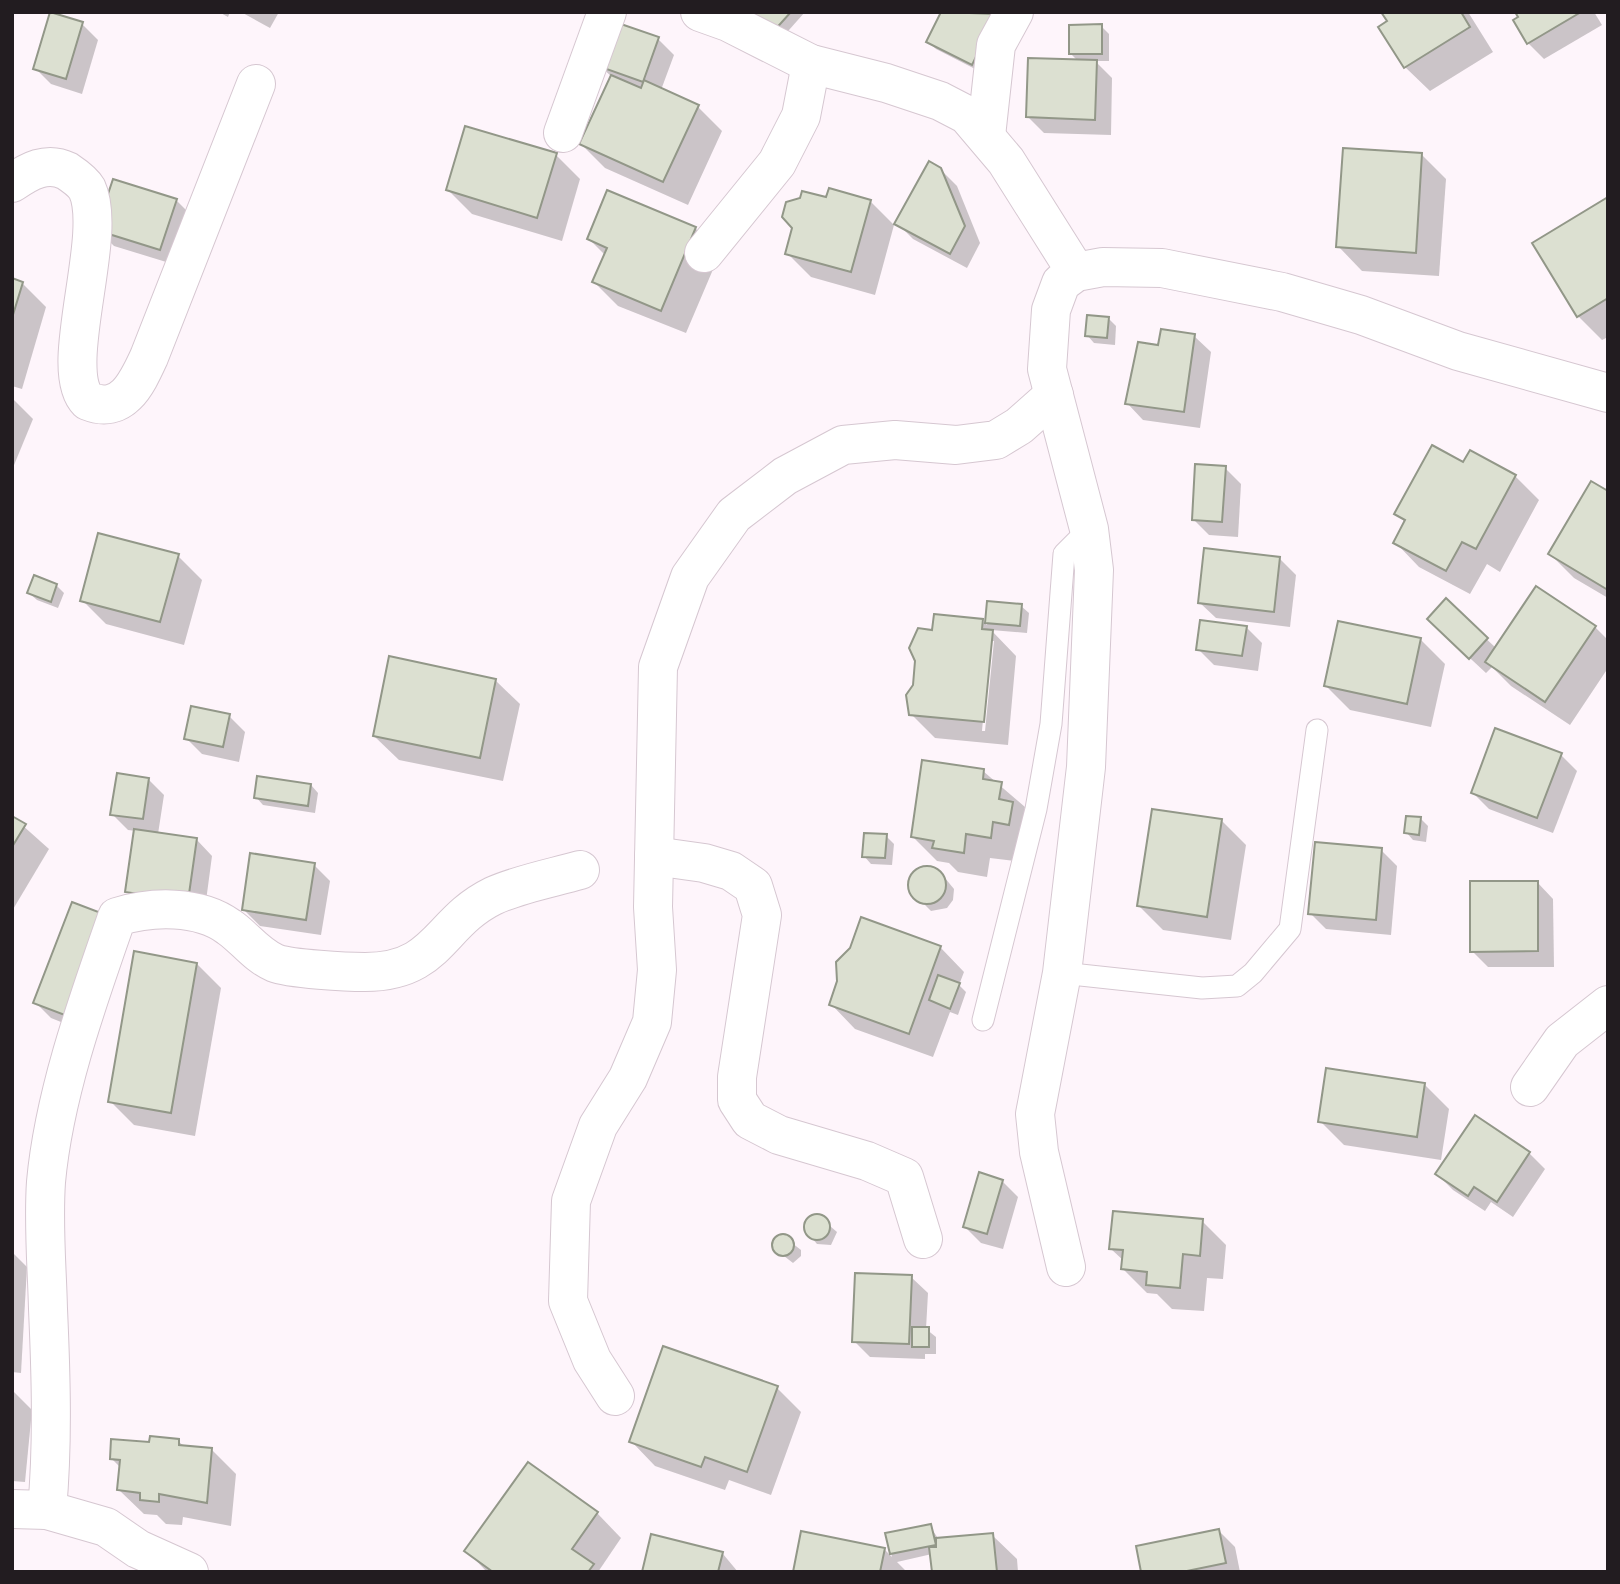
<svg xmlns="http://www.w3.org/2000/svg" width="1620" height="1584" font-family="Ubuntu,sans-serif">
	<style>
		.shadow { fill: #0003; fill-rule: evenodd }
		.building { fill: #dce0d1; stroke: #929788; stroke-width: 2 }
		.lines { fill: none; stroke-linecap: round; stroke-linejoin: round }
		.lane-casing { stroke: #d6c7d1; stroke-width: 23 }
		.street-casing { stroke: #d6c7d1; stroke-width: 40 }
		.lane { stroke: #fff; stroke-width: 21 }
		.street { stroke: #fff; stroke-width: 38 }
	</style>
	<rect width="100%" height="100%" fill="#fef5fb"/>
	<g class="shadow">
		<polygon points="219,12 230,12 228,17"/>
		<polygon points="241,12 279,12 270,28"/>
		<polygon points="756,12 805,12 781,39"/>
		<polygon points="943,12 989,12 996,16 979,71 936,49 928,42"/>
		<polygon points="1383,12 1468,12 1493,52 1430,91 1405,67 1380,28 1389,21"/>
		<polygon points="1517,12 1594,12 1602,25 1544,59 1528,43"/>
		<polygon points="82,24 98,40 82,94 51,84 35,68"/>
		<polygon points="1101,26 1109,34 1109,61 1095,61 1112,78 1111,135 1044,133 1028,117 1078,61 1071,54"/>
		<polygon points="658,39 674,55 661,90 698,107 722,131 688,205 605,168 581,144 612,77 600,66"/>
		<polygon points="556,155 580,179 562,241 472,214 448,190"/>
		<polygon points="1422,155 1446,179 1439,276 1362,271 1338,246"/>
		<polygon points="940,169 957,186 980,243 967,268 913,239 897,223"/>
		<polygon points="1608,199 1608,337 1602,340 1578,316"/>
		<polygon points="176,200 192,216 176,265 114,246 98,230"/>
		<polygon points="827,200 870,201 894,225 875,295 811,277 787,253"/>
		<polygon points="695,228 720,253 686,333 618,306 594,282 605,255 589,239"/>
		<polygon points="12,280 22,283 46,307 22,389 12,386"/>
		<polygon points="1109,319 1116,326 1115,345 1094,343 1087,335"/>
		<polygon points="1194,336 1211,352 1200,428 1143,420 1127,403 1131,371 1136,372 1160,347"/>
		<polygon points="12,398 33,419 12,470"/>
		<polygon points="1464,464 1515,476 1539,500 1500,572 1487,564 1470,594 1419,567 1395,542 1406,523 1396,513"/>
		<polygon points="1225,468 1241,484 1238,537 1209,535 1193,519"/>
		<polygon points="1608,493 1608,598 1574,578 1550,554"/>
		<polygon points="178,556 202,580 184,645 106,624 82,600"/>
		<polygon points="1280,559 1296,575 1290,627 1216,618 1199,602"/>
		<polygon points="56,585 64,593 58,608 37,600 29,593"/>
		<polygon points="1446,601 1496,648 1595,627 1608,640 1608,668 1570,725 1511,686 1492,667 1486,673 1445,635"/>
		<path d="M 989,603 L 1021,606 L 1029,613 L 1027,633 L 991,630 L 1016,656 L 1008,745 L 935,738 L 911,714 L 914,685 L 934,632 L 982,621 L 987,625 ZM 990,641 L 994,641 L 985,731 L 982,731 Z"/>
		<polygon points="1340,623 1421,640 1445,664 1431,727 1350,710 1326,686"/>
		<polygon points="1246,627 1262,643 1258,671 1214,665 1198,649"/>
		<polygon points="495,680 520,704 503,781 399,760 374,736"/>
		<polygon points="229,716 245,732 239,762 202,754 186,738"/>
		<polygon points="1561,755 1577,771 1553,833 1489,809 1473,793"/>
		<polygon points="983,771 1025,807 1015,861 990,858 987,877 958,872 949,863 937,861 913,837"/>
		<polygon points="148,779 164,795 158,834 196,839 212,856 204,916 143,908 127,892 136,831 128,830 112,814"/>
		<polygon points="311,785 318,793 315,813 263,805 256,797"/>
		<polygon points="12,816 49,849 12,911"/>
		<polygon points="1421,819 1428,826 1426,842 1413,840 1406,832"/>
		<polygon points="1222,821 1246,845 1231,940 1163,930 1139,906"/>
		<polygon points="886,836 894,844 892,865 871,864 864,856"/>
		<polygon points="1381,850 1397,866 1391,935 1326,929 1310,913"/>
		<polygon points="314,865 330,881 321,935 260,926 244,910"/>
		<polygon points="930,867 940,872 954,889 953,900 947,908 931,911 911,891 914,874"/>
		<polygon points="1537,882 1553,899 1554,967 1488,967 1472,951"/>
		<polygon points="73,905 86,1032 51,1018 35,1002"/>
		<polygon points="940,947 964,972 959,985 966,992 958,1015 950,1012 933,1057 855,1029 831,1004"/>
		<polygon points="197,964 221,988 195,1136 134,1125 110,1101"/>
		<polygon points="1424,1084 1449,1109 1441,1160 1344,1145 1320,1121"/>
		<polygon points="1529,1153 1545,1169 1513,1217 1491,1202 1485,1211 1453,1190 1437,1174"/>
		<polygon points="1002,1181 1018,1197 1003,1249 981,1243 965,1227"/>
		<polygon points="817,1215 837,1232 831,1245 817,1244 805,1230 811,1217"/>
		<polygon points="1202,1221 1226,1245 1223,1279 1207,1278 1204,1311 1172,1309 1157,1294 1147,1293 1123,1269 1124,1261 1111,1249"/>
		<polygon points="783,1236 801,1250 801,1256 793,1263 775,1249 774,1243"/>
		<polygon points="12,1252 27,1267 21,1373 12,1372"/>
		<polygon points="911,1277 928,1293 926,1329 936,1337 936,1354 925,1354 925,1359 870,1357 854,1341"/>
		<polygon points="777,1388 801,1412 771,1495 729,1480 725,1490 655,1466 631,1441"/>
		<polygon points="12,1390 32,1410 25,1482 12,1481"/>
		<polygon points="178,1441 185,1447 212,1450 236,1474 231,1526 183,1517 182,1525 166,1524 157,1515 144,1514 119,1490 121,1468 111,1458 151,1444"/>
		<polygon points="528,1464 597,1513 621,1538 598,1572 487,1572 466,1550"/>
		<polygon points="930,1526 939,1540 992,1535 1017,1559 1018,1572 934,1572 932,1554 897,1562 907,1572 794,1572 884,1549 892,1557 887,1535"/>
		<polygon points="1219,1531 1235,1547 1240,1572 1143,1572"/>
		<polygon points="723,1554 738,1572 643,1572"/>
	</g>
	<g class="building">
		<polygon points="50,12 83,22 66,79 33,69"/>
		<polygon points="753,12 791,12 772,33 751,14"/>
		<polygon points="941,12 997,14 972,65 926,42"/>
		<polygon points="1381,12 1461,12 1470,27 1404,68 1378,27 1387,21"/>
		<polygon points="1515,12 1581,12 1527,44 1513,20 1518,17"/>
		<polygon points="615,22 659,37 643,82 598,66"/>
		<polygon points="1102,24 1102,54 1069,54 1069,25"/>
		<polygon points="1028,58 1097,60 1095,120 1026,117"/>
		<polygon points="611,75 641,88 644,80 699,105 663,182 579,144"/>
		<polygon points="465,126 557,153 537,218 446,190"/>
		<polygon points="1343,148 1422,153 1416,253 1336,247"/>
		<polygon points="929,161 941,168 965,226 950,254 894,224"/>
		<polygon points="113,179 177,199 160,250 96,230"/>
		<polygon points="829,188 871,200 851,272 785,254 792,228 782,217 786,202 800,198 802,191 826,197"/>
		<polygon points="607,190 696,227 661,311 592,282 607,248 587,239"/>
		<polygon points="1608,197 1608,298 1577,317 1532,243"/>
		<polygon points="12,278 23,282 12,318"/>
		<polygon points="1087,315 1109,317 1107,338 1085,336"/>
		<polygon points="1161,329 1195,334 1184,412 1125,404 1138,342 1158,345"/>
		<polygon points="1432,445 1463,462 1470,450 1516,475 1476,549 1462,542 1446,571 1393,543 1405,520 1394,514"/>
		<polygon points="1195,464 1226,466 1222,522 1192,520"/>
		<polygon points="1591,481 1608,491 1608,590 1548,554"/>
		<polygon points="98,533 179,554 160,622 80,601"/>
		<polygon points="1204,548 1280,557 1274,612 1198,603"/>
		<polygon points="34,575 57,584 51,602 27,593"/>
		<polygon points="1536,586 1596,626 1545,702 1485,662"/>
		<polygon points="1446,598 1488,638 1469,659 1427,619"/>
		<polygon points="987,601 1022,604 1020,626 985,623"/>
		<polygon points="934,614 983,619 982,629 993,630 984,722 909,715 906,695 913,685 915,661 909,648 918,628 932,630"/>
		<polygon points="1200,620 1247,626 1242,656 1196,650"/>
		<polygon points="1338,621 1421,638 1407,704 1324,686"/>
		<polygon points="389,656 496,679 480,758 373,736"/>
		<polygon points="191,706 230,714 223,747 184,739"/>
		<polygon points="1495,728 1562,753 1537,818 1471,793"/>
		<polygon points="922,760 984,769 983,779 1002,782 999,799 1013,802 1009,825 993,822 991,838 966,834 964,853 932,848 934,841 911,837"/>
		<polygon points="117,773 149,778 143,819 110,815"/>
		<polygon points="257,776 311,784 308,806 254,798"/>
		<polygon points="1152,809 1222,819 1207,917 1137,906"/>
		<polygon points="12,816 26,824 12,847"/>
		<polygon points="1406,816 1421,817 1419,835 1404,833"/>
		<polygon points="134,829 197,838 188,901 125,892"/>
		<polygon points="864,833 887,834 885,858 862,857"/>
		<polygon points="1315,842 1382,848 1376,920 1308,914"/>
		<polygon points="250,853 315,863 306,920 242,910"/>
		<circle cx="927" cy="885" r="19"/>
		<polygon points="1470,881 1538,881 1538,951 1470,952"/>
		<polygon points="72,902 109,916 70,1017 33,1003"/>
		<polygon points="861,917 941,946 909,1034 829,1005 837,981 836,962 850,948"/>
		<polygon points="134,951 197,963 171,1113 108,1102"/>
		<polygon points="938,975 960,983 950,1009 929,1000"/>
		<polygon points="1326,1068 1425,1083 1417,1137 1318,1122"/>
		<polygon points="1475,1115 1530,1152 1497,1202 1474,1187 1468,1196 1435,1174"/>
		<polygon points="979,1172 1003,1180 987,1234 963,1227"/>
		<polygon points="1113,1211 1203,1219 1200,1256 1183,1254 1180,1288 1146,1285 1147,1272 1121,1269 1123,1250 1109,1249"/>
		<circle cx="817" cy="1227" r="13"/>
		<circle cx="783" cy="1245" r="11"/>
		<polygon points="855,1273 912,1275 909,1344 852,1342"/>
		<rect x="912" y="1327" width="17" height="20"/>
		<polygon points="663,1346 778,1386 747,1472 705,1457 701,1467 629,1442"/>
		<polygon points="150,1436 179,1439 179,1445 212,1448 207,1503 159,1494 159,1502 140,1500 140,1493 117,1490 120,1460 110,1459 111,1439 149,1442"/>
		<polygon points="528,1462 598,1512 572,1549 594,1564 588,1572 493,1572 464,1551"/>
		<polygon points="931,1524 936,1545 890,1554 885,1533"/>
		<polygon points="1219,1529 1226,1563 1182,1572 1141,1572 1136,1546"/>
		<polygon points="801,1531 885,1548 880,1572 793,1572"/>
		<polygon points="993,1533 997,1572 932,1572 929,1547 936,1547 936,1538"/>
		<polygon points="651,1534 723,1552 718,1572 642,1572"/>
	</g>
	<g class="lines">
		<g class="lane-casing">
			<g id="lane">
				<polyline points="1062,973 1202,988 1237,986 1253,973 1290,929 1317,730"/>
				<polyline points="983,1020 1036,809 1051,724 1064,554 1089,529"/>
			</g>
		</g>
		<g class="street-casing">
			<g id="street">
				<polyline points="700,12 728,22 811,64 886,83 940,101 967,115 1006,161 1076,272"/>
				<polyline points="563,133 607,12"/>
				<polyline points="986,136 996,45 1014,12"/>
				<path d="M 12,183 C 29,171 47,161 67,171 C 73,175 83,182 87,189 C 109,236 56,369 88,401 C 123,415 137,383 149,357 L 256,84"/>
				<polyline points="704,253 777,163 801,116 811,64"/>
				<polyline points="654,856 704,863 731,871 753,886 762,915 737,1077 737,1100 750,1120 779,1135 867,1161 904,1177 923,1239"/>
				<polyline points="1530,1087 1562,1041 1608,1005"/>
				<polyline points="1066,1267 1039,1152 1035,1114 1062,973 1086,767 1094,570 1089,529 1047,369 1051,310 1061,283 1076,272 1103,267 1162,268 1282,292 1361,315 1458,351 1608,393"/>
				<polyline points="615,1396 592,1360 568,1301 571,1201 598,1126 628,1078 652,1022 657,970 653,907 658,667 690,577 734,515 785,476 843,445 895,440 956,445 996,440 1019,426 1054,395"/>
				<polyline points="12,1509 47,1510 106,1527 138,1549 189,1572"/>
				<path d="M 47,1510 C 53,1444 51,1376 48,1309 C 47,1267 43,1225 46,1182 C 54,1094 88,1000 117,917 C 152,906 199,905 229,927 C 245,938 256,955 275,963 C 290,969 348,972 365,972 C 439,972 438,923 493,896 C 519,884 552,878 580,870"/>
			</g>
		</g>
		<use href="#lane" class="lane"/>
		<use href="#street" class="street"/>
	</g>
	<rect width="1620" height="1584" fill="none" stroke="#221c20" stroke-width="28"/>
</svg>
